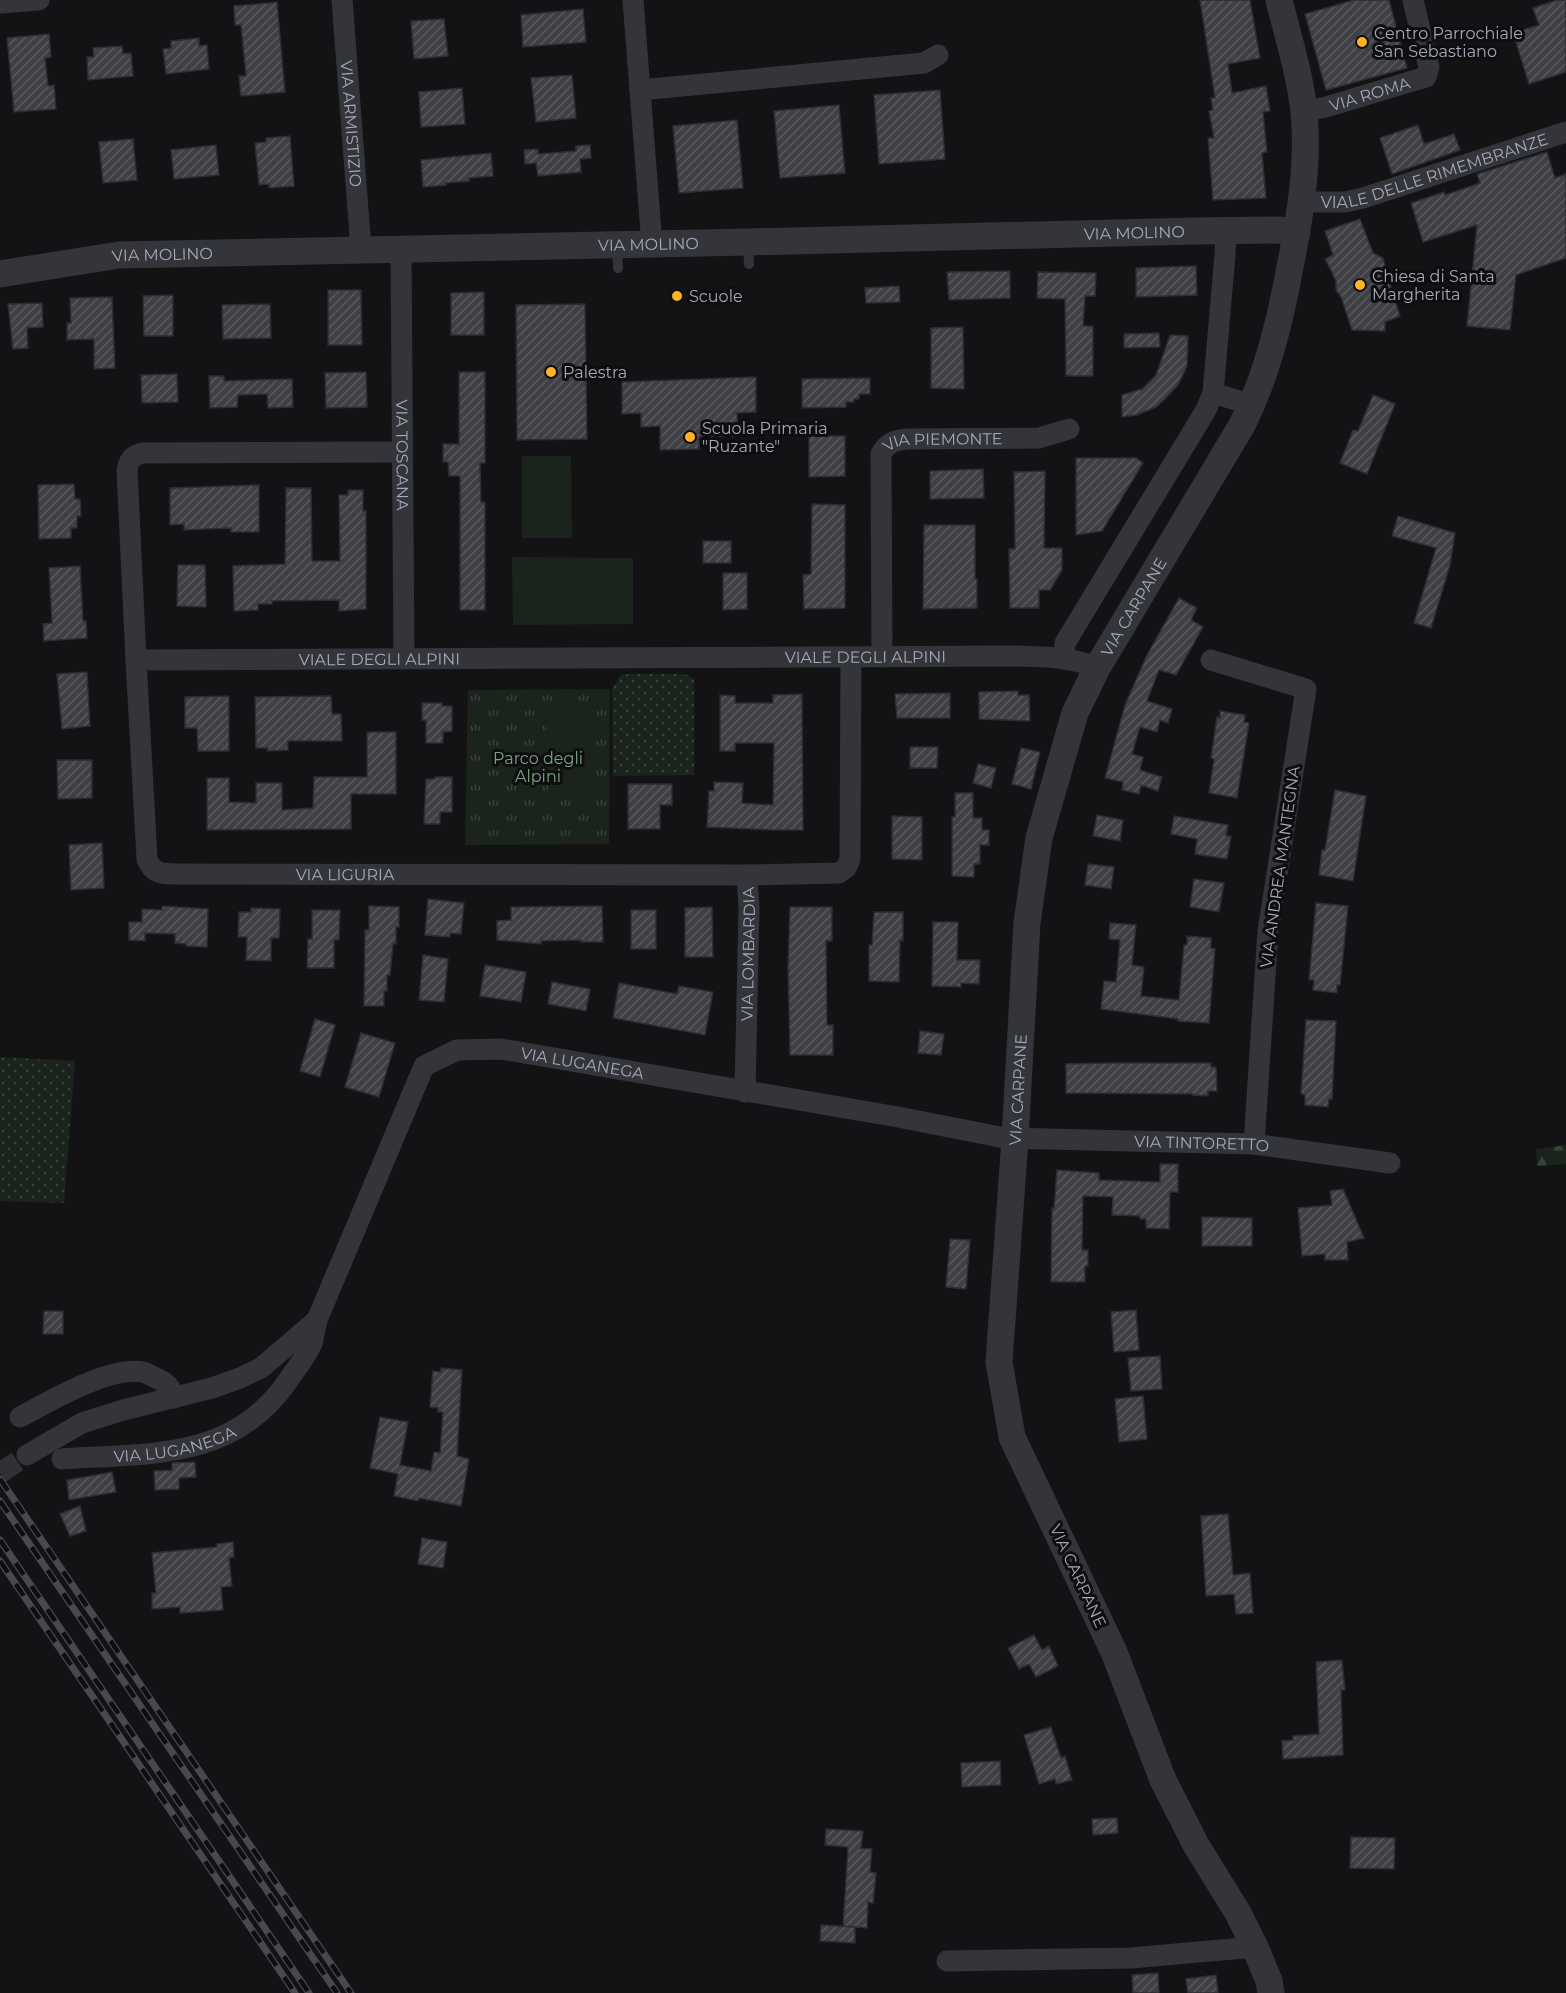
<svg xmlns="http://www.w3.org/2000/svg" width="1566" height="1993" font-family="Montserrat,sans-serif">
	<style>
		.grass { fill: url(#grass-dots) }
		.forest { fill: url(#forest-firs) }
		.park { fill: url(#park-tufts) }
		.pitch { fill: #1b241c }
		.building { fill: url(#building-hatch); stroke: #2d2d32; stroke-width: 1.5 }
		.lines { fill: none; stroke-linecap: round; stroke-linejoin: round }
		.minor-tunnel { stroke: #303135; stroke-width: 21; stroke-dasharray: 21 10; stroke-linecap: butt }
		.service { stroke: #34353b; stroke-width: 10 }
		.minor { stroke: #34353b; stroke-width: 21 }
		.tertiary { stroke: #34353b; stroke-width: 27 }
		.rail-casing { stroke: #474950; stroke-width: 7 }
		.rail { stroke: #0e0e10; stroke-width: 4.5; stroke-dasharray: 14; stroke-linecap: butt }
		.poi-dot { fill: #ffb322; stroke: #0e0e10; stroke-width: 2 }
		.labels { text-anchor: middle; dominant-baseline: central; stroke-width: 6; stroke-linejoin: round; paint-order: stroke }
		.poi-label { font-size: 16px; fill: #a4aab7; stroke: #0e0e10; text-anchor: start }
		.street-label { font-size: 16px; fill: #a4aab7; stroke: #0e0e10 }
		.park-label { font-size: 16px; fill: #79a47b; stroke: #0e0e10 }
	</style>
	<defs>
		<pattern id="grass-dots" width="8" height="8" patternUnits="userSpaceOnUse" patternTransform="scale(1.5)"><rect width="8" height="8" fill="#1b241c"/><path d="M2 2h.1M6 6h.1" fill="none" stroke="#39413b" stroke-width="1.8" stroke-linecap="round"/></pattern>
		<pattern id="forest-firs" width="22" height="20" patternUnits="userSpaceOnUse" patternTransform="scale(1.5)"><rect width="22" height="20" fill="#1b241c"/><path d="M5 1l3.5 6h-7zM16 11l3.5 6h-7z" fill="#39413b"/></pattern>
		<pattern id="park-tufts" width="24" height="20" patternUnits="userSpaceOnUse" patternTransform="scale(1.5)"><rect width="24" height="20" fill="#1b241c"/><path d="M3 7l-1-3M5 7V3M7 7l1-3M15 17l-1-3M17 17v-4M19 17l1-3" fill="none" stroke="#39413b"/></pattern>
		<pattern id="building-hatch" width="6" height="6" patternUnits="userSpaceOnUse" patternTransform="scale(1.5)"><rect width="6" height="6" fill="#3f4046"/><path d="M-1 1l2-2M0 6l6-6M5 7l2-2" fill="none" stroke="#58595e"/></pattern>
	</defs>
	<rect width="100%" height="100%" fill="#131315"/>
	<g class="grass">
		<polygon points="630,674 685,674 694,679 694,775 613,776 612,689 621,675"/>
		<polygon points="0,1057 75,1061 64,1203 0,1201"/>
	</g>
	<polygon class="forest" points="1566,1145 1566,1164 1537,1166 1536,1149"/>
	<polygon class="park" points="610,689 609,844 465,845 468,690"/>
	<g class="pitch">
		<polygon points="522,456 571,456 572,538 522,538"/>
		<polygon points="512,557 633,558 633,624 513,625"/>
		<polygon points="547,705 592,705 592,792 548,793"/>
	</g>
	<g class="building">
		<polygon points="1200,0 1250,0 1260,58 1228,64 1232,93 1266,86 1270,111 1263,112 1267,152 1262,153 1266,198 1213,200 1208,138 1214,138 1209,111 1213,110 1211,98 1215,98"/>
		<polygon points="1354,0 1389,0 1407,68 1326,90 1305,14"/>
		<polygon points="1557,0 1566,0 1566,72 1529,84 1513,33 1539,25 1533,8"/>
		<polygon points="277,2 285,92 241,96 239,76 246,76 241,25 235,25 234,6"/>
		<polygon points="583,9 586,42 523,47 521,15"/>
		<polygon points="444,19 448,56 414,59 411,21"/>
		<polygon points="49,34 51,57 45,58 48,86 54,85 56,109 14,112 7,38"/>
		<polygon points="199,38 199,46 207,45 209,69 166,74 163,49 171,48 171,41"/>
		<polygon points="122,46 123,54 131,53 133,76 88,80 87,57 94,57 93,48"/>
		<polygon points="572,75 576,118 536,122 531,78"/>
		<polygon points="462,88 465,124 421,127 419,92"/>
		<polygon points="940,90 945,159 879,164 874,95"/>
		<polygon points="839,105 845,173 780,178 774,111"/>
		<polygon points="737,120 743,188 679,193 673,126"/>
		<polygon points="1418,125 1424,144 1454,134 1460,150 1392,174 1380,138"/>
		<polygon points="290,136 294,186 269,188 269,184 259,185 255,143 266,142 266,138"/>
		<polygon points="133,139 137,180 103,183 99,142"/>
		<polygon points="216,145 219,175 174,179 171,150"/>
		<polygon points="590,145 591,158 580,159 581,172 538,176 536,163 525,164 524,150 538,149 538,154 576,151 576,146"/>
		<polygon points="1547,152 1555,178 1566,174 1566,258 1516,275 1510,330 1467,326 1477,225 1423,242 1411,203 1444,192 1445,195 1480,183 1477,174"/>
		<polygon points="491,153 493,176 469,178 469,181 446,183 446,185 423,187 421,160"/>
		<polygon points="1360,219 1373,253 1383,258 1385,266 1388,269 1389,281 1400,316 1385,322 1385,331 1352,330 1341,297 1336,290 1336,282 1332,272 1325,259 1333,255 1325,231"/>
		<polygon points="1196,266 1197,295 1136,297 1136,268"/>
		<polygon points="1010,271 1010,298 949,300 947,272"/>
		<polygon points="1038,272 1096,273 1095,296 1085,296 1083,326 1093,326 1093,376 1066,376 1065,299 1037,298"/>
		<polygon points="899,286 900,302 866,303 865,288"/>
		<polygon points="328,290 361,290 362,345 328,345"/>
		<polygon points="484,292 484,335 451,335 451,293"/>
		<polygon points="173,295 173,336 144,336 143,296"/>
		<polygon points="112,297 115,368 94,369 94,339 67,340 67,323 71,323 70,298"/>
		<polygon points="42,303 43,327 27,328 28,348 13,349 8,304"/>
		<polygon points="270,304 271,338 223,339 222,305"/>
		<polygon points="585,304 587,439 517,440 516,305"/>
		<polygon points="963,327 964,389 931,388 931,328"/>
		<polygon points="1159,333 1160,347 1124,348 1124,334"/>
		<polygon points="1170,335 1188,336 1187,366 1178,385 1164,400 1156,407 1137,415 1122,417 1122,395 1142,389 1156,375"/>
		<polygon points="366,372 367,407 326,408 325,373"/>
		<polygon points="459,372 485,372 485,463 480,463 481,502 485,502 485,610 460,610 460,476 449,476 448,462 443,462 443,444 459,444"/>
		<polygon points="177,374 178,402 142,403 141,375"/>
		<polygon points="209,376 224,376 224,381 292,379 293,407 268,408 267,394 238,395 237,407 210,408"/>
		<polygon points="756,377 756,412 737,413 738,436 699,437 699,449 660,450 660,426 641,427 641,413 622,414 622,382"/>
		<polygon points="870,378 870,394 859,394 859,399 854,399 854,402 846,402 846,407 802,408 802,379"/>
		<polygon points="1373,395 1395,404 1367,474 1340,463 1353,430 1358,431"/>
		<polygon points="809,436 845,436 845,476 809,477"/>
		<polygon points="1076,458 1136,458 1143,463 1102,531 1076,535"/>
		<polygon points="983,469 984,498 930,499 930,471"/>
		<polygon points="1045,471 1044,548 1062,548 1062,570 1050,590 1039,590 1039,608 1010,608 1009,549 1015,549 1014,472"/>
		<polygon points="74,484 75,499 80,499 81,516 77,516 77,528 71,528 71,538 39,539 38,485"/>
		<polygon points="259,485 259,532 231,532 231,528 184,530 184,524 170,525 170,488"/>
		<polygon points="286,488 311,488 312,561 340,561 339,495 348,495 348,490 363,490 363,511 366,511 366,609 339,611 339,600 272,601 272,604 258,604 258,610 234,611 233,566 285,564"/>
		<polygon points="812,504 845,505 845,608 804,609 803,575 811,574"/>
		<polygon points="1398,516 1455,533 1450,565 1431,628 1414,623 1436,548 1392,536"/>
		<polygon points="924,525 975,525 975,579 977,579 977,608 923,609"/>
		<rect x="703" y="541" width="28" height="22"/>
		<polygon points="178,565 205,565 206,607 177,606"/>
		<polygon points="80,566 83,621 86,621 87,638 44,641 43,624 52,623 49,568"/>
		<polygon points="723,573 747,573 747,609 723,610"/>
		<polygon points="1179,598 1197,608 1191,620 1203,627 1176,675 1159,670 1147,701 1172,709 1168,723 1160,720 1157,732 1140,727 1132,754 1143,757 1140,770 1162,777 1158,791 1141,785 1139,794 1122,790 1123,782 1105,778 1125,705 1147,655"/>
		<polygon points="87,672 90,726 62,729 57,674"/>
		<polygon points="1018,691 1018,695 1029,695 1030,721 979,719 979,692"/>
		<polygon points="950,693 950,718 897,718 895,694"/>
		<polygon points="802,694 803,830 774,830 707,827 709,791 714,791 714,782 743,783 742,803 773,805 774,743 735,743 735,751 720,751 720,695 735,696 735,703 773,703 773,695"/>
		<polygon points="229,696 229,751 198,751 197,728 185,728 185,697"/>
		<polygon points="331,696 332,714 341,714 342,741 288,741 288,750 267,751 268,748 256,748 255,697"/>
		<polygon points="422,703 442,703 442,706 452,706 452,731 443,732 443,743 426,743 426,720 422,720"/>
		<polygon points="1220,711 1245,715 1244,722 1249,723 1237,798 1209,793 1214,759 1211,758 1217,717 1220,718"/>
		<polygon points="367,732 396,732 396,794 351,794 351,829 207,830 207,778 229,778 229,802 256,803 256,783 282,783 282,810 313,808 314,777 367,777"/>
		<polygon points="910,747 938,747 937,768 910,768"/>
		<polygon points="1021,748 1040,752 1031,789 1012,784"/>
		<polygon points="57,760 92,760 92,798 58,799"/>
		<polygon points="978,764 996,768 991,788 973,783"/>
		<polygon points="435,777 452,777 452,812 440,812 440,824 424,824 426,779 435,779"/>
		<polygon points="628,784 672,784 672,805 660,805 660,829 628,829"/>
		<polygon points="1335,790 1366,796 1353,881 1319,875 1322,850 1325,850"/>
		<polygon points="955,793 973,793 973,818 982,818 982,830 989,830 989,845 980,845 980,864 974,864 974,877 952,876 952,817 955,817"/>
		<polygon points="1097,815 1123,820 1120,841 1093,836"/>
		<polygon points="892,816 922,817 922,860 892,859"/>
		<polygon points="1174,816 1228,825 1226,836 1231,836 1227,859 1195,854 1197,839 1171,834"/>
		<polygon points="102,843 104,888 71,890 69,845"/>
		<polygon points="1088,864 1114,867 1111,889 1085,885"/>
		<polygon points="1194,879 1224,883 1219,912 1190,907"/>
		<polygon points="428,899 464,903 461,934 450,933 450,937 425,935"/>
		<polygon points="1316,903 1348,906 1340,985 1337,985 1337,993 1313,990 1314,980 1309,980"/>
		<polygon points="162,906 208,909 207,947 186,946 186,944 175,943 175,934 145,933 145,941 129,940 129,922 142,922 142,909 162,910"/>
		<polygon points="369,906 399,907 399,927 396,927 396,944 393,944 390,975 387,975 387,991 384,991 384,1006 364,1006 365,930 369,930"/>
		<polygon points="602,906 603,942 581,942 581,940 541,941 541,944 497,940 497,921 511,920 511,907"/>
		<polygon points="712,907 713,957 685,957 685,908"/>
		<polygon points="790,907 832,907 832,941 826,941 827,1025 833,1025 833,1055 790,1055 788,966"/>
		<polygon points="251,908 280,909 279,938 271,938 271,961 246,960 247,937 238,937 239,912 251,912"/>
		<polygon points="312,910 340,910 339,940 334,940 334,968 307,968 308,939 312,939"/>
		<rect x="631" y="910" width="25" height="39"/>
		<polygon points="874,912 903,912 903,941 900,940 899,982 869,981 869,945 872,945"/>
		<polygon points="933,922 958,922 957,960 980,960 979,984 961,983 961,987 932,986"/>
		<polygon points="1110,923 1136,925 1132,965 1144,967 1141,996 1179,1000 1184,945 1187,945 1187,936 1211,938 1211,948 1215,949 1209,1023 1178,1021 1178,1019 1101,1009 1104,981 1116,982 1120,940 1109,939"/>
		<polygon points="423,955 448,959 444,1002 419,1000"/>
		<polygon points="485,965 526,972 521,1002 480,996"/>
		<polygon points="552,982 590,989 586,1011 548,1004"/>
		<polygon points="619,983 677,994 679,986 713,992 705,1035 613,1018"/>
		<polygon points="315,1019 335,1025 320,1077 300,1071"/>
		<polygon points="1306,1020 1336,1021 1332,1099 1329,1099 1328,1107 1305,1105 1305,1095 1301,1094"/>
		<polygon points="920,1031 944,1034 941,1055 918,1053"/>
		<polygon points="361,1033 395,1043 379,1097 345,1087"/>
		<polygon points="1108,1063 1211,1063 1211,1067 1216,1067 1217,1091 1208,1091 1208,1096 1193,1095 1193,1094 1066,1093 1066,1064"/>
		<polygon points="1160,1164 1178,1164 1178,1192 1170,1192 1169,1229 1146,1228 1146,1219 1140,1219 1140,1216 1112,1215 1113,1197 1083,1196 1082,1250 1088,1250 1088,1266 1085,1266 1085,1282 1051,1282 1052,1208 1054,1208 1057,1170 1099,1173 1099,1180 1160,1182"/>
		<polygon points="1343,1189 1364,1238 1347,1242 1348,1260 1325,1260 1325,1254 1302,1256 1298,1208 1332,1205 1330,1191"/>
		<polygon points="1202,1217 1252,1218 1252,1246 1202,1246"/>
		<polygon points="950,1239 970,1240 966,1289 946,1287"/>
		<polygon points="1136,1310 1139,1350 1114,1352 1111,1312"/>
		<polygon points="44,1311 63,1311 63,1334 43,1334"/>
		<polygon points="1160,1356 1162,1389 1131,1391 1128,1358"/>
		<polygon points="441,1368 462,1370 457,1456 469,1459 461,1506 419,1498 418,1501 394,1496 398,1474 370,1468 380,1417 408,1422 400,1465 431,1471 434,1452 440,1453 443,1412 438,1412 438,1408 430,1407 433,1371 441,1372"/>
		<polygon points="1143,1396 1147,1439 1119,1442 1115,1399"/>
		<polygon points="195,1462 196,1477 179,1478 179,1489 155,1490 154,1471 172,1470 172,1463"/>
		<polygon points="112,1472 116,1492 69,1500 67,1480"/>
		<polygon points="80,1506 86,1531 70,1536 60,1514"/>
		<polygon points="1228,1514 1233,1575 1250,1573 1253,1613 1236,1614 1234,1594 1206,1596 1201,1516"/>
		<polygon points="422,1538 447,1542 443,1568 418,1564"/>
		<polygon points="233,1542 234,1557 229,1558 232,1586 221,1587 223,1610 180,1613 180,1607 152,1609 152,1593 156,1593 152,1553 217,1547 217,1544"/>
		<polygon points="1034,1635 1042,1650 1049,1646 1058,1666 1036,1677 1029,1664 1019,1669 1008,1648"/>
		<polygon points="1342,1660 1345,1690 1341,1690 1343,1755 1283,1759 1282,1741 1293,1740 1293,1736 1319,1734 1316,1662"/>
		<polygon points="1051,1727 1061,1758 1065,1756 1072,1780 1056,1784 1055,1779 1039,1784 1024,1735"/>
		<polygon points="1000,1761 1001,1785 962,1787 961,1763"/>
		<polygon points="1117,1818 1118,1833 1093,1835 1092,1819"/>
		<polygon points="826,1829 863,1831 861,1848 859,1848 872,1849 870,1872 876,1873 873,1903 868,1902 867,1928 843,1926 848,1847 825,1845"/>
		<polygon points="1351,1837 1395,1838 1394,1869 1350,1868"/>
		<polygon points="821,1925 855,1927 855,1943 820,1941"/>
		<polygon points="1158,1973 1159,1993 1133,1993 1132,1975"/>
		<polygon points="1216,1975 1218,1993 1188,1993 1186,1979"/>
	</g>
	<g class="lines">
		<polyline class="minor-tunnel" points="0,1473 27,1455"/>
		<g class="service">
			<polyline points="748,244 749,264"/>
			<polyline points="617,245 618,268"/>
		</g>
		<g class="minor">
			<path id="s1" d="M 342,0 L 361,249"/>
			<polyline points="633,0 652,245"/>
			<polyline points="0,3 39,0"/>
			<polyline points="640,90 924,63 938,55"/>
			<path id="s2" d="M 1304,111 L 1326,107 L 1426,77 L 1429,67 L 1413,0"/>
			<path id="s3" d="M 1301,202 L 1345,202 L 1363,198 L 1566,132"/>
			<path id="s4" d="M 401,249 L 404,659"/>
			<polyline points="1213,393 1252,405"/>
			<path id="s5" d="M 402,452 L 143,453 C 132,455 129,460 127,470 L 136,660 L 1013,656 C 1042,657 1070,656 1097,668"/>
			<path id="s6" d="M 882,657 L 881,454 C 887,443 894,440 907,439 L 1039,438 L 1069,429"/>
			<polyline points="1064,658 1065,643 1206,410 1213,393 1225,255 1226,230"/>
			<path id="s7" d="M 136,660 L 147,859 C 153,875 164,874 179,874 L 747,875"/>
			<polyline points="1211,660 1306,689 1268,931 1254,1144"/>
			<path id="s8" d="M 745,1092 L 749,907 L 747,875 L 839,873 L 846,868 L 850,859 L 851,657"/>
			<path d="M 20,1417 C 50,1401 109,1366 143,1372 C 147,1373 152,1376 156,1378 C 166,1382 171,1387 174,1398"/>
			<path id="s9" d="M 27,1455 L 82,1423 L 123,1410 L 212,1388 L 240,1378 L 261,1368 L 317,1320 L 424,1066 L 457,1050 L 501,1049 L 898,1117 L 1005,1138 L 1254,1144 L 1390,1163"/>
			<path id="s10" d="M 62,1459 C 148,1453 232,1461 287,1382 C 295,1370 307,1356 312,1343 C 314,1336 315,1328 317,1320"/>
			<polyline points="947,1961 1131,1958 1255,1947"/>
		</g>
		<g class="tertiary">
			<path id="s11" d="M 0,274 L 119,255 L 748,242 L 1195,231 L 1281,230 L 1297,233"/>
			<path id="s12" d="M 1271,1993 L 1269,1981 L 1255,1947 L 1238,1913 L 1196,1845 L 1163,1780 L 1114,1652 L 1012,1437 L 999,1362 L 1015,1139 L 1027,923 L 1039,838 L 1075,713 L 1097,668 L 1242,425 C 1267,376 1280,321 1290,267 C 1300,217 1309,163 1304,112 C 1300,74 1288,37 1279,0"/>
		</g>
		<g class="rail-casing">
			<g id="rail">
				<polyline points="0,1479 351,1993"/>
				<polyline points="0,1501 337,1993"/>
				<polyline points="0,1540 309,1993"/>
				<polyline points="0,1561 295,1993"/>
			</g>
		</g>
		<use href="#rail" class="rail"/>
	</g>
	<g class="poi-dot">
		<circle cx="1362" cy="42" r="6"/>
		<circle cx="1360" cy="285" r="6"/>
		<circle cx="677" cy="296" r="6"/>
		<circle cx="551" cy="372" r="6"/>
		<circle cx="690" cy="437" r="6"/>
	</g>
	<g class="labels">
		<g class="poi-label">
			<text x="1374" y="33">Centro Parrochiale<tspan x="1374" dy="18">San Sebastiano</tspan></text>
			<text x="1372" y="276">Chiesa di Santa<tspan x="1372" dy="18">Margherita</tspan></text>
			<text x="689" y="296">Scuole</text>
			<text x="563" y="372">Palestra</text>
			<text x="702" y="428">Scuola Primaria<tspan x="702" dy="18">"Ruzante"</tspan></text>
		</g>
		<g class="street-label">
			<text stroke="none"><textPath href="#s2" startOffset="68">VIA ROMA</textPath></text>
			<text stroke="none"><textPath href="#s1" startOffset="124">VIA ARMISTIZIO</textPath></text>
			<text stroke="none"><textPath href="#s3" startOffset="138">VIALE DELLE RIMEMBRANZE</textPath></text>
			<text stroke="none"><textPath href="#s11" startOffset="1136">VIA MOLINO</textPath></text>
			<text stroke="none"><textPath href="#s11" startOffset="650">VIA MOLINO</textPath></text>
			<text stroke="none"><textPath href="#s11" startOffset="164">VIA MOLINO</textPath></text>
			<text stroke="none"><textPath href="#s6" startOffset="270">VIA PIEMONTE</textPath></text>
			<text stroke="none"><textPath href="#s4" startOffset="206">VIA TOSCANA</textPath></text>
			<text stroke="none"><textPath href="#s12" startOffset="1468">VIA CARPANE</textPath></text>
			<text stroke="none"><textPath href="#s5" startOffset="1204">VIALE DEGLI ALPINI</textPath></text>
			<text stroke="none"><textPath href="#s5" startOffset="718">VIALE DEGLI ALPINI</textPath></text>
			<text transform="translate(1280 867) rotate(-82)">VIA ANDREA MANTEGNA</text>
			<text stroke="none"><textPath href="#s7" startOffset="404">VIA LIGURIA</textPath></text>
			<text stroke="none"><textPath href="#s8" startOffset="138">VIA LOMBARDIA</textPath></text>
			<text stroke="none"><textPath href="#s9" startOffset="764">VIA LUGANEGA</textPath></text>
			<text stroke="none"><textPath href="#s12" startOffset="964">VIA CARPANE</textPath></text>
			<text stroke="none"><textPath href="#s9" startOffset="1390">VIA TINTORETTO</textPath></text>
			<text stroke="none"><textPath href="#s10" startOffset="114">VIA LUGANEGA</textPath></text>
			<text transform="translate(1078 1576) rotate(65)">VIA CARPANE</text>
		</g>
		<g class="park-label">
			<text x="538" y="758">Parco degli<tspan x="538" dy="18">Alpini</tspan></text>
		</g>
	</g>
</svg>
